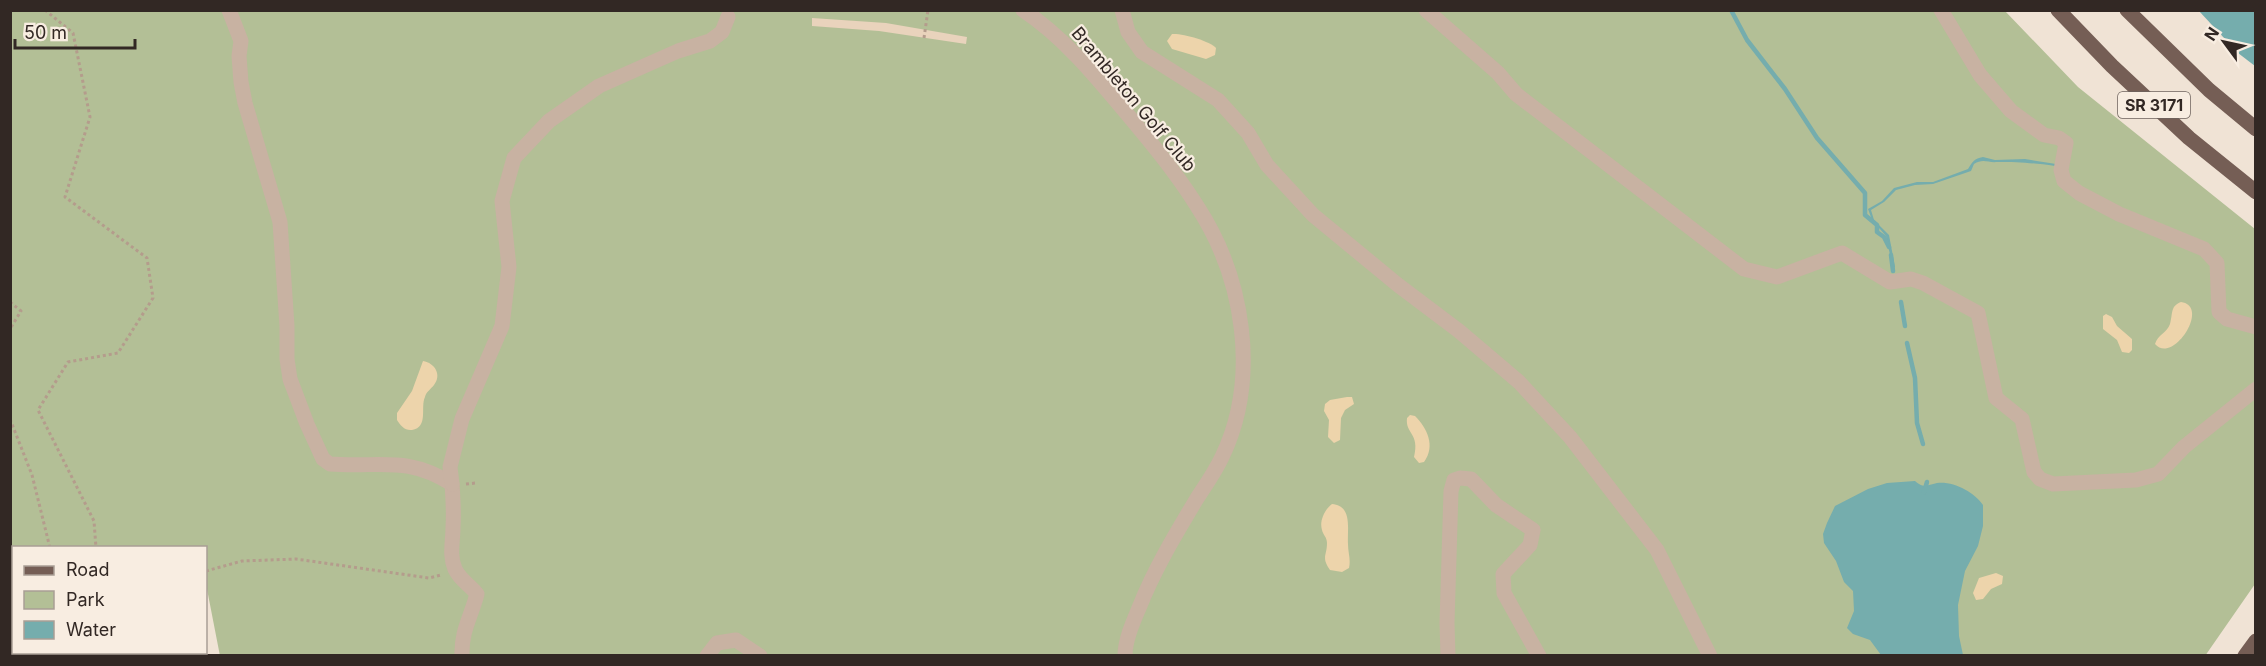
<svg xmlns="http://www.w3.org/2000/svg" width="2266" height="666" font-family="Inter,sans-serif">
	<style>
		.green { fill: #b3bf96 }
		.sand { fill: #edd4ab }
		.plaza { fill: #e9d3bc }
		.water { fill: #75adad }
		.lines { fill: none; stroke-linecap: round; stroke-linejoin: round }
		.stream { stroke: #75adad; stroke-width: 4.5 }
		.path { stroke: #b49c8c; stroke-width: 3; stroke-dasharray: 3 3; stroke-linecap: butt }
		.minor { stroke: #c8b2a2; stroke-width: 15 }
		.major { stroke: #755e55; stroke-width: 15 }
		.labels { text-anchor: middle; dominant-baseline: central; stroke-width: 4.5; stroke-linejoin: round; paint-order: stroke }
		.shield { fill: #f8ede1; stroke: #6d635d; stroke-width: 1.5 }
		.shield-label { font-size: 16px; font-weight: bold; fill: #322824 }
		.street-label { font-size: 18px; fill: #322824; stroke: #f8ede1 }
	</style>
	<rect width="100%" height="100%" fill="#f0e3d5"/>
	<polygon class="green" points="10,11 2005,11 2078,87 2255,229 2255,584 2205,656 220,656 206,584 206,548 14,548 14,652 187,652 187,655 11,655"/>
	<g class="sand">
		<path d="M 1172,34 C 1182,33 1210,41 1216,48 L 1215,55 L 1206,59 L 1172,49 L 1167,41 Z"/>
		<path d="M 2181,302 C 2211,306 2173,365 2155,344 C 2158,334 2167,333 2170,324 C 2173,314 2170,306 2181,302 Z"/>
		<polygon points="2106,314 2112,317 2117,326 2132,339 2132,350 2129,353 2122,352 2117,340 2103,329 2103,316"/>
		<path d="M 423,361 C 435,363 442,375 434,385 C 431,389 426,392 425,397 C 420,407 429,427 412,430 C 405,431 400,425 397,420 L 397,413 L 412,391 Z"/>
		<polygon points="1347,397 1352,397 1354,404 1345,410 1341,418 1340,440 1334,443 1328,437 1329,420 1324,411 1325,404 1330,400"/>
		<path d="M 1410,415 L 1415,416 C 1427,428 1436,446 1424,462 L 1419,463 L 1414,457 C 1420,433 1405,434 1407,418 Z"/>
		<path d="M 1332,504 C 1353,506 1347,529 1348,544 C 1348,553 1351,559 1349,568 L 1342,572 L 1330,570 C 1321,557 1327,556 1327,543 C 1327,537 1323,535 1322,530 C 1319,521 1325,509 1332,504 Z"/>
		<polygon points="1996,573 2003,576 2002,584 1991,589 1983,599 1976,600 1973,593 1979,578"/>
	</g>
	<polygon class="plaza" points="812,18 886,23 967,37 966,44 879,31 812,26"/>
	<g class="water">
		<polygon points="2199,11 2255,11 2255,66 2238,53"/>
		<path d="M 1983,157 L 1995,160 L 2025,159 L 2056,164 L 2055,166 C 2033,163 2019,162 1997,162 C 1988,163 1983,158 1974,164 L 1971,171 L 1933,184 L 1915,185 L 1896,190 L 1884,202 L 1871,210 L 1874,220 L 1889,235 L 1895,267 L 1893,269 L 1886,236 L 1872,220 L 1868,209 L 1882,201 L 1894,188 L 1917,182 L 1933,182 L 1968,169 C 1973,161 1974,159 1983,157 Z"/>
		<path d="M 1915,481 C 1924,489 1927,485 1937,483 C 1954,481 1974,492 1983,505 L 1983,526 L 1978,546 L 1965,571 L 1958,605 L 1959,636 L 1963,655 L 1881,655 L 1870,640 L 1853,634 L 1847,628 L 1854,611 L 1853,591 L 1844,582 L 1836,561 L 1824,543 L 1823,534 L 1827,523 L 1835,506 L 1868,489 L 1887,483 Z"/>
	</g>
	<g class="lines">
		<g class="stream">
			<polyline points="1731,10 1747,40 1785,89 1817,138 1865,193 1865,215 1877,225 1877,232 1884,237 1889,247"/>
			<polyline points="1891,255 1893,271"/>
			<polyline points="1901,302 1905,326"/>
			<polyline points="1907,343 1915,378 1917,423 1923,444"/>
			<polyline points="1924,492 1927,482"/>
			<polyline points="10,633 14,636"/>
			<polyline points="33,652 35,656"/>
		</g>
		<g class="path">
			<polyline points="45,10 73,33 90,117 65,197 147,258 153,298 118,353 68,362 38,410 94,521 96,548"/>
			<polyline points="924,38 928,10"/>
			<polyline points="10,302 21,311 10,329"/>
			<polyline points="10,419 32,475 50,548"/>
			<polyline points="466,484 476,483"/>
			<polyline points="206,571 242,561 296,559 429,578 441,575"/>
			<polyline points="64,656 65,652"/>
		</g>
		<g class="minor">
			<path d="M 229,10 L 241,41 L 239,56 L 241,82 L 245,103 L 280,222 L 287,326 L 287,359 L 290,379 L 307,424 L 323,459 L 330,464 C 380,468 406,455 452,484 C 453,498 454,513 453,527 C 453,542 449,555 455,569 C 460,580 470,585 477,594 C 471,617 461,631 462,656"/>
			<path d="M 1023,10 C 1062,36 1093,73 1123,109 C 1149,140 1175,171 1197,206 C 1244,278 1260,378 1222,457 C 1215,472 1205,486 1196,500 C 1175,535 1154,570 1139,608 C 1133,622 1125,640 1125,656"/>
			<polyline points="1122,10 1128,32 1142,52 1218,100 1248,133 1267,165 1313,215 1398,285 1459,331 1519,382 1544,409 1570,437 1657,550 1710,656"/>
			<polyline points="1426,10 1498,73 1516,94 1744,269 1777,277 1842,253 1890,282 1911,279 1923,283 1978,313 1996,398 2022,419 2034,472 2040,479 2053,484 2136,480 2158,474 2184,447 2256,389"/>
			<polyline points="1941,10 1980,75 2011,111 2044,135 2059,138 2066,143 2061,170 2064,181 2079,193 2119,214 2204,249 2217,263 2219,312 2227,319 2256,327"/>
			<polyline points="452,484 450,467 462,419 502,326 509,267 502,201 514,158 549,121 599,86 678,51 710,41 722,32 728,17"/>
			<polyline points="707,656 717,643 736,640 760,656"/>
			<polyline points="1448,656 1447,623 1451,491 1454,480 1460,478 1471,479 1496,505 1533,530 1530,545 1503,574 1504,593 1539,656"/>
		</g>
		<g class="major">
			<polyline points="2058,10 2112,66 2189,138 2256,192"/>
			<polyline points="2127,10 2209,90 2256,129"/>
			<polyline points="2245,656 2256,641"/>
		</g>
	</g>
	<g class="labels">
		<rect class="shield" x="2118" y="92" width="72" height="26" rx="4.5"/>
		<g class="shield-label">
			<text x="2154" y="105">SR 3171</text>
		</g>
		<g class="street-label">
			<text transform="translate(1134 99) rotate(50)">Brambleton Golf Club</text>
		</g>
	</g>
	<rect width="2266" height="666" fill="none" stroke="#322824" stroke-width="24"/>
	<rect x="12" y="546" width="195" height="108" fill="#f8ede1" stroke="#a99e95" stroke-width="1.5"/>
	<rect x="24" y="566" width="30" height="9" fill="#755e55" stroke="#a99e95" stroke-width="1.5"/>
	<text x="66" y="576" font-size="18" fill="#322824">Road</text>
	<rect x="24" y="591" width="30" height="18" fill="#b3bf96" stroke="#a99e95" stroke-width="1.5"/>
	<text x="66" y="606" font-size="18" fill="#322824">Park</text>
	<rect x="24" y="621" width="30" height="18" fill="#75adad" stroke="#a99e95" stroke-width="1.5"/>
	<text x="66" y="636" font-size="18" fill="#322824">Water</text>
	<g transform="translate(2224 42) rotate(303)" stroke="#f8ede1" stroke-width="4.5" paint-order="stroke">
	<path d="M0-4.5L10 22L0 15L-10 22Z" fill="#322824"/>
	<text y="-9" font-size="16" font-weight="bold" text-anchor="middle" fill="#322824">N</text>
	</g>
	<path d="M15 39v9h120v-9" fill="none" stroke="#322824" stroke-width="3"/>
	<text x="24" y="39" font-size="18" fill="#322824" stroke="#f8ede1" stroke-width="4.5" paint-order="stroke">50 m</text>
</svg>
